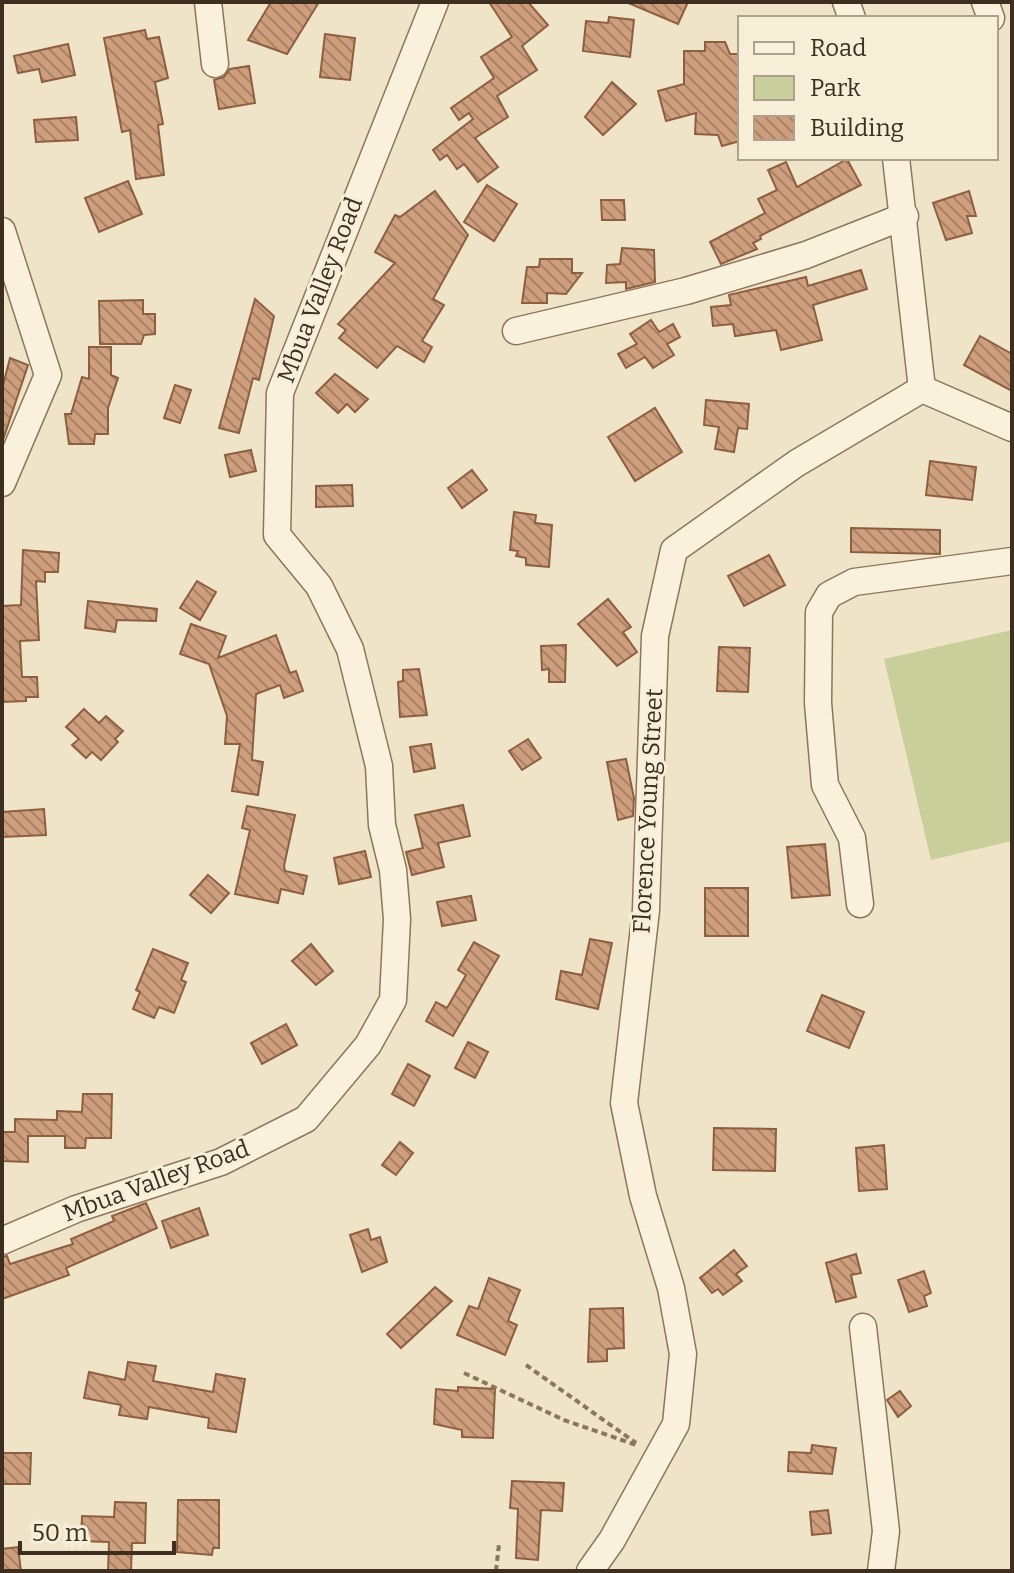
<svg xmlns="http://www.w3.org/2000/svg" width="1014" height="1573" font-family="Bitter,serif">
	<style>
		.green { fill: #c9cf9b }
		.building { fill: url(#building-back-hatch); stroke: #8d5f41; stroke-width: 2 }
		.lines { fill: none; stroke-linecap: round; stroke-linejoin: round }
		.minor-casing { stroke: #8d765c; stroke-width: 29 }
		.path { stroke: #8d765c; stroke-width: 4; stroke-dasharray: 6 4; stroke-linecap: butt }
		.minor { stroke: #faf1dc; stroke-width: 26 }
		.labels { text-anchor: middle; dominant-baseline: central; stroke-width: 6; stroke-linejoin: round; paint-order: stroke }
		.street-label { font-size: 24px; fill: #3d2e20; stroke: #f7eed8 }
	</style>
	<defs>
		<pattern id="building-back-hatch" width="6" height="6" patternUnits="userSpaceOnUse" patternTransform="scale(2)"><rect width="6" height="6" fill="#cf9f7d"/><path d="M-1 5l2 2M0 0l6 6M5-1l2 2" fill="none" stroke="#a98266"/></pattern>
	</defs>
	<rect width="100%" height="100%" fill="#f0e4c8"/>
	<polygon class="green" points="1012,630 1012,841 931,860 884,659"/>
	<g class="building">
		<polygon points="271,2 319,2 287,54 248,40"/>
		<polygon points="489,2 528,2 548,25 522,46 537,70 497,96 508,117 475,138 498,167 478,182 464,164 457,169 447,155 440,160 433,150 473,119 469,113 459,120 451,108 494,78 481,57 512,37"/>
		<polygon points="626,2 688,2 678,24"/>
		<polygon points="609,17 634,20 630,57 583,51 586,21 608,23"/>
		<polygon points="145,30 147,39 159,37 168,78 155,82 163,124 158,125 164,175 136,179 130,130 122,132 104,38"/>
		<polygon points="325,34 355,38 350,80 320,77"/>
		<polygon points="705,42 725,42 730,54 740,54 740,141 722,146 718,135 695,134 696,113 666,121 658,91 684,84 684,51 705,51"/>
		<polygon points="68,44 75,75 42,82 39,69 18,73 14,56"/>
		<polygon points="249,66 255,103 219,109 214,80 224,77 230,69"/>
		<polygon points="612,82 636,104 603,135 585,117"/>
		<polygon points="76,117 78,140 36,142 34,120"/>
		<polygon points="847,159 861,185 760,236 761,239 753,243 757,249 721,264 710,242 765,213 758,199 777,190 768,170 786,162 797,187"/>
		<polygon points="128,181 142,214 99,232 85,198"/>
		<polygon points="487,185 517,204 494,241 464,222"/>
		<polygon points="435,191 468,235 433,299 444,305 422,341 432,347 424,362 397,346 377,368 339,338 346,330 338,324 395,263 375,252 395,215 400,217"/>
		<polygon points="969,191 976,216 967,216 972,233 946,240 933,203"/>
		<polygon points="601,200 624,200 625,220 602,220"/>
		<polygon points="622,248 654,250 655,282 626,289 626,282 606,283 607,265 620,264"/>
		<polygon points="540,259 572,259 572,273 582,273 566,294 547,293 547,303 522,303 527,267 539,267"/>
		<polygon points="861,270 867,289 813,305 822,340 781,350 776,330 735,336 733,324 713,326 711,307 731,305 729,295 806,277 808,286"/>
		<polygon points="255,299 274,316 259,380 253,378 239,433 219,428"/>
		<polygon points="143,300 143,314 155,314 155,334 144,335 141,344 100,344 99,301"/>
		<polygon points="651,320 659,332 673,324 680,337 667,344 674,355 653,368 645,357 626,368 618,354 637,344 630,334"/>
		<polygon points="980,336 1012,354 1012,391 964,365"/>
		<polygon points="89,347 111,347 111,375 118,378 108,408 108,434 95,434 94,444 69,444 65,414 71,414 82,377 89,379"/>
		<polygon points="10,358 28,365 3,440 2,389"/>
		<polygon points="335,374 368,399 355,412 347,404 338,413 316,393"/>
		<polygon points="175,385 191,390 180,423 164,418"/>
		<polygon points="706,400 749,404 747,429 738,428 734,452 715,449 719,427 704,425"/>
		<polygon points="655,408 682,452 635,481 608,437"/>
		<polygon points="251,450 256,471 230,477 225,455"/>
		<polygon points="930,461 976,467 972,500 926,495"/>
		<polygon points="472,470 487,490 462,508 448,488"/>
		<polygon points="352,485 353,506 316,507 316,486"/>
		<polygon points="514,512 536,515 535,523 552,525 549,567 526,565 526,558 516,556 518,551 510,550"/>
		<polygon points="851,528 940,530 940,554 851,552"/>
		<polygon points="23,550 59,553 58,572 45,572 45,582 36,581 39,640 20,641 22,677 37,677 38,697 26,697 26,701 2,702 2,606 21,605"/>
		<polygon points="769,555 785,585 744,606 728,576"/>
		<polygon points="197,581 216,592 200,620 180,608"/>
		<polygon points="608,599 631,627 623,632 637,652 617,666 578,624"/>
		<polygon points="88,601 157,609 156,621 117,620 115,632 85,628"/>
		<polygon points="191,624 226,636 218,658 276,635 290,673 296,671 303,691 284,698 280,685 256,694 252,760 263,762 258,795 232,791 240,744 225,744 227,716 209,664 180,654"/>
		<polygon points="566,645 565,682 549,682 549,669 542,670 541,646"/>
		<polygon points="719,647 750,648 748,692 717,691"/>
		<polygon points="419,669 427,715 400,717 398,682 403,681 403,670"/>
		<polygon points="84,709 99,723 106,716 123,731 115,739 118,742 101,760 92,752 86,758 72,745 79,739 66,727"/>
		<polygon points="528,739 541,758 522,770 509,751"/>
		<polygon points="431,744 435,768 414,772 410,747"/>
		<polygon points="626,759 634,798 633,816 618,820 607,762"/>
		<polygon points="463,805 470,836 438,843 444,867 412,875 406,852 423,848 415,815"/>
		<polygon points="247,806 295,815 284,866 285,871 307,876 303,894 281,889 278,903 235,894 250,830 242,828"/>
		<polygon points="44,809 46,835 2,837 2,812"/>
		<polygon points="825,844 830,895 792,898 787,847"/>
		<polygon points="365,851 371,877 339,884 334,858"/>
		<polygon points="208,875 229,893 211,913 190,895"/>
		<rect x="705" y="888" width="43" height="48"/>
		<polygon points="471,896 476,920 442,926 437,902"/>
		<polygon points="590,939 612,943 598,1009 556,999 561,971 582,975"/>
		<polygon points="474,942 499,956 453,1036 426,1021 436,1002 447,1008 466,975 458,970"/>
		<polygon points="311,944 333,971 316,985 292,961"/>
		<polygon points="153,949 188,963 181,980 186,982 174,1013 159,1007 154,1018 133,1009 140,992 136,990"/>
		<polygon points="822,995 864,1012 849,1048 807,1031"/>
		<polygon points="286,1024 297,1045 262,1064 251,1043"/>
		<polygon points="468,1042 488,1052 475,1078 455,1068"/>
		<polygon points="408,1064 430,1076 414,1106 392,1094"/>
		<polygon points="83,1094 112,1094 111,1138 86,1138 85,1148 65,1148 65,1136 28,1136 28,1162 2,1161 2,1132 15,1132 15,1119 57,1120 57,1111 82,1112"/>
		<polygon points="714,1128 776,1129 775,1171 713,1170"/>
		<polygon points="400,1142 413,1153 396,1175 382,1165"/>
		<polygon points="884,1145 887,1189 859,1191 856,1148"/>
		<polygon points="146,1203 157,1228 66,1268 69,1275 2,1299 2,1257 7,1256 10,1264 73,1244 71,1239 114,1221 112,1216"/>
		<polygon points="199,1208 208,1235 171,1248 162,1221"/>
		<polygon points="368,1229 371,1240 380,1237 387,1262 362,1272 350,1235"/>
		<polygon points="734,1250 747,1266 736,1274 742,1281 723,1295 718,1289 712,1293 700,1278"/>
		<polygon points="856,1254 861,1273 851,1275 856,1297 836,1302 826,1263"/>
		<polygon points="924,1271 931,1293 924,1296 927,1306 909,1312 898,1280"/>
		<polygon points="489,1278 520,1290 508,1321 517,1325 505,1355 457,1335 469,1306 478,1309"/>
		<polygon points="435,1287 452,1301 401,1348 387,1334"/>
		<polygon points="623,1308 624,1348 607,1349 607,1361 588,1362 590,1309"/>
		<polygon points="128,1362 156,1366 153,1381 213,1392 216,1374 245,1379 236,1432 208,1428 209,1418 149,1407 147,1419 119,1415 121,1405 84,1398 89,1372 125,1380"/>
		<polygon points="458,1387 495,1389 493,1438 462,1437 462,1430 434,1424 436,1389 458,1391"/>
		<polygon points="900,1391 911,1406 898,1417 887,1400"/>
		<polygon points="812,1445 836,1448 832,1474 788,1471 789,1452 811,1453"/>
		<polygon points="2,1453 31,1453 30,1484 2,1484"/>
		<polygon points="512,1481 564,1483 562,1511 541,1510 538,1560 516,1558 518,1509 510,1508"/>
		<polygon points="178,1500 219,1500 219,1548 213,1548 212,1555 177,1552"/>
		<polygon points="115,1502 146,1503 145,1543 132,1543 131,1571 108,1571 109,1542 81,1541 82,1516 114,1517"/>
		<polygon points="828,1510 831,1533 812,1535 810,1512"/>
		<polygon points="18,1547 21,1571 2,1571 2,1549"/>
	</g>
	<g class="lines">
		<g class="minor-casing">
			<g id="minor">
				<polyline points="208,2 215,64"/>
				<polyline points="846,2 852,18"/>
				<polyline points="985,2 991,18"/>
				<polyline points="896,158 922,389"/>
				<polyline points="2,231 48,375 2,483"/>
				<polyline points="516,331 686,291 806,255 905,216"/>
				<polyline points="922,389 1012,428"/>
				<polyline points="860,904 852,838 825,785 818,703 819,612 829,595 854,582 1012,561"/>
				<polyline points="2,1241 76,1209 221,1162 306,1119 368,1045 393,1000 397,919 393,870 382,825 379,766 350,649 319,586 277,535 280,393 435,2"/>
				<polyline points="863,1327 886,1531 881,1571"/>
				<polyline points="590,1571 612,1540 676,1424 683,1354 671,1288 643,1196 624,1103 646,910 655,636 674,550 797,463 922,389"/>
			</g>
		</g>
		<g class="path">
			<polyline points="526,1365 636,1443"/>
			<polyline points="464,1373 564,1420 639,1446"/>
			<polyline points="496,1571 499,1544"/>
		</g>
		<use href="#minor" class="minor"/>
	</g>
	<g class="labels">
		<g class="street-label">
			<text transform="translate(320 290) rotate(-69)">Mbua Valley Road</text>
			<text transform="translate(648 811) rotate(-87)">Florence Young Street</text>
			<text transform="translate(156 1181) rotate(-20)">Mbua Valley Road</text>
		</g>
	</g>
	<rect width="1014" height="1573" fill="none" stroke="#3d2e20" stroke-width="8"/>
	<rect x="738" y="16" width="260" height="144" fill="#f7eed8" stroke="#ada18e" stroke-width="2"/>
	<rect x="754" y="42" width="40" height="12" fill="#faf1dc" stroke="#ada18e" stroke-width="2"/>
	<text x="810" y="56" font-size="24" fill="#3d2e20">Road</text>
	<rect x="754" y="76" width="40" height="24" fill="#c9cf9b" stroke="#ada18e" stroke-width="2"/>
	<text x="810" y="96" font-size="24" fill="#3d2e20">Park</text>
	<rect x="754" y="116" width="40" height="24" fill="url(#building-back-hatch)" stroke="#ada18e" stroke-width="2"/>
	<text x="810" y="136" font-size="24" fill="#3d2e20">Building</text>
	<path d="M20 1541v12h154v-12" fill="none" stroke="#3d2e20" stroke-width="4"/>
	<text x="32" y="1541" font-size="24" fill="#3d2e20" stroke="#f7eed8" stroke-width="6" paint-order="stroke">50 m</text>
</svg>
